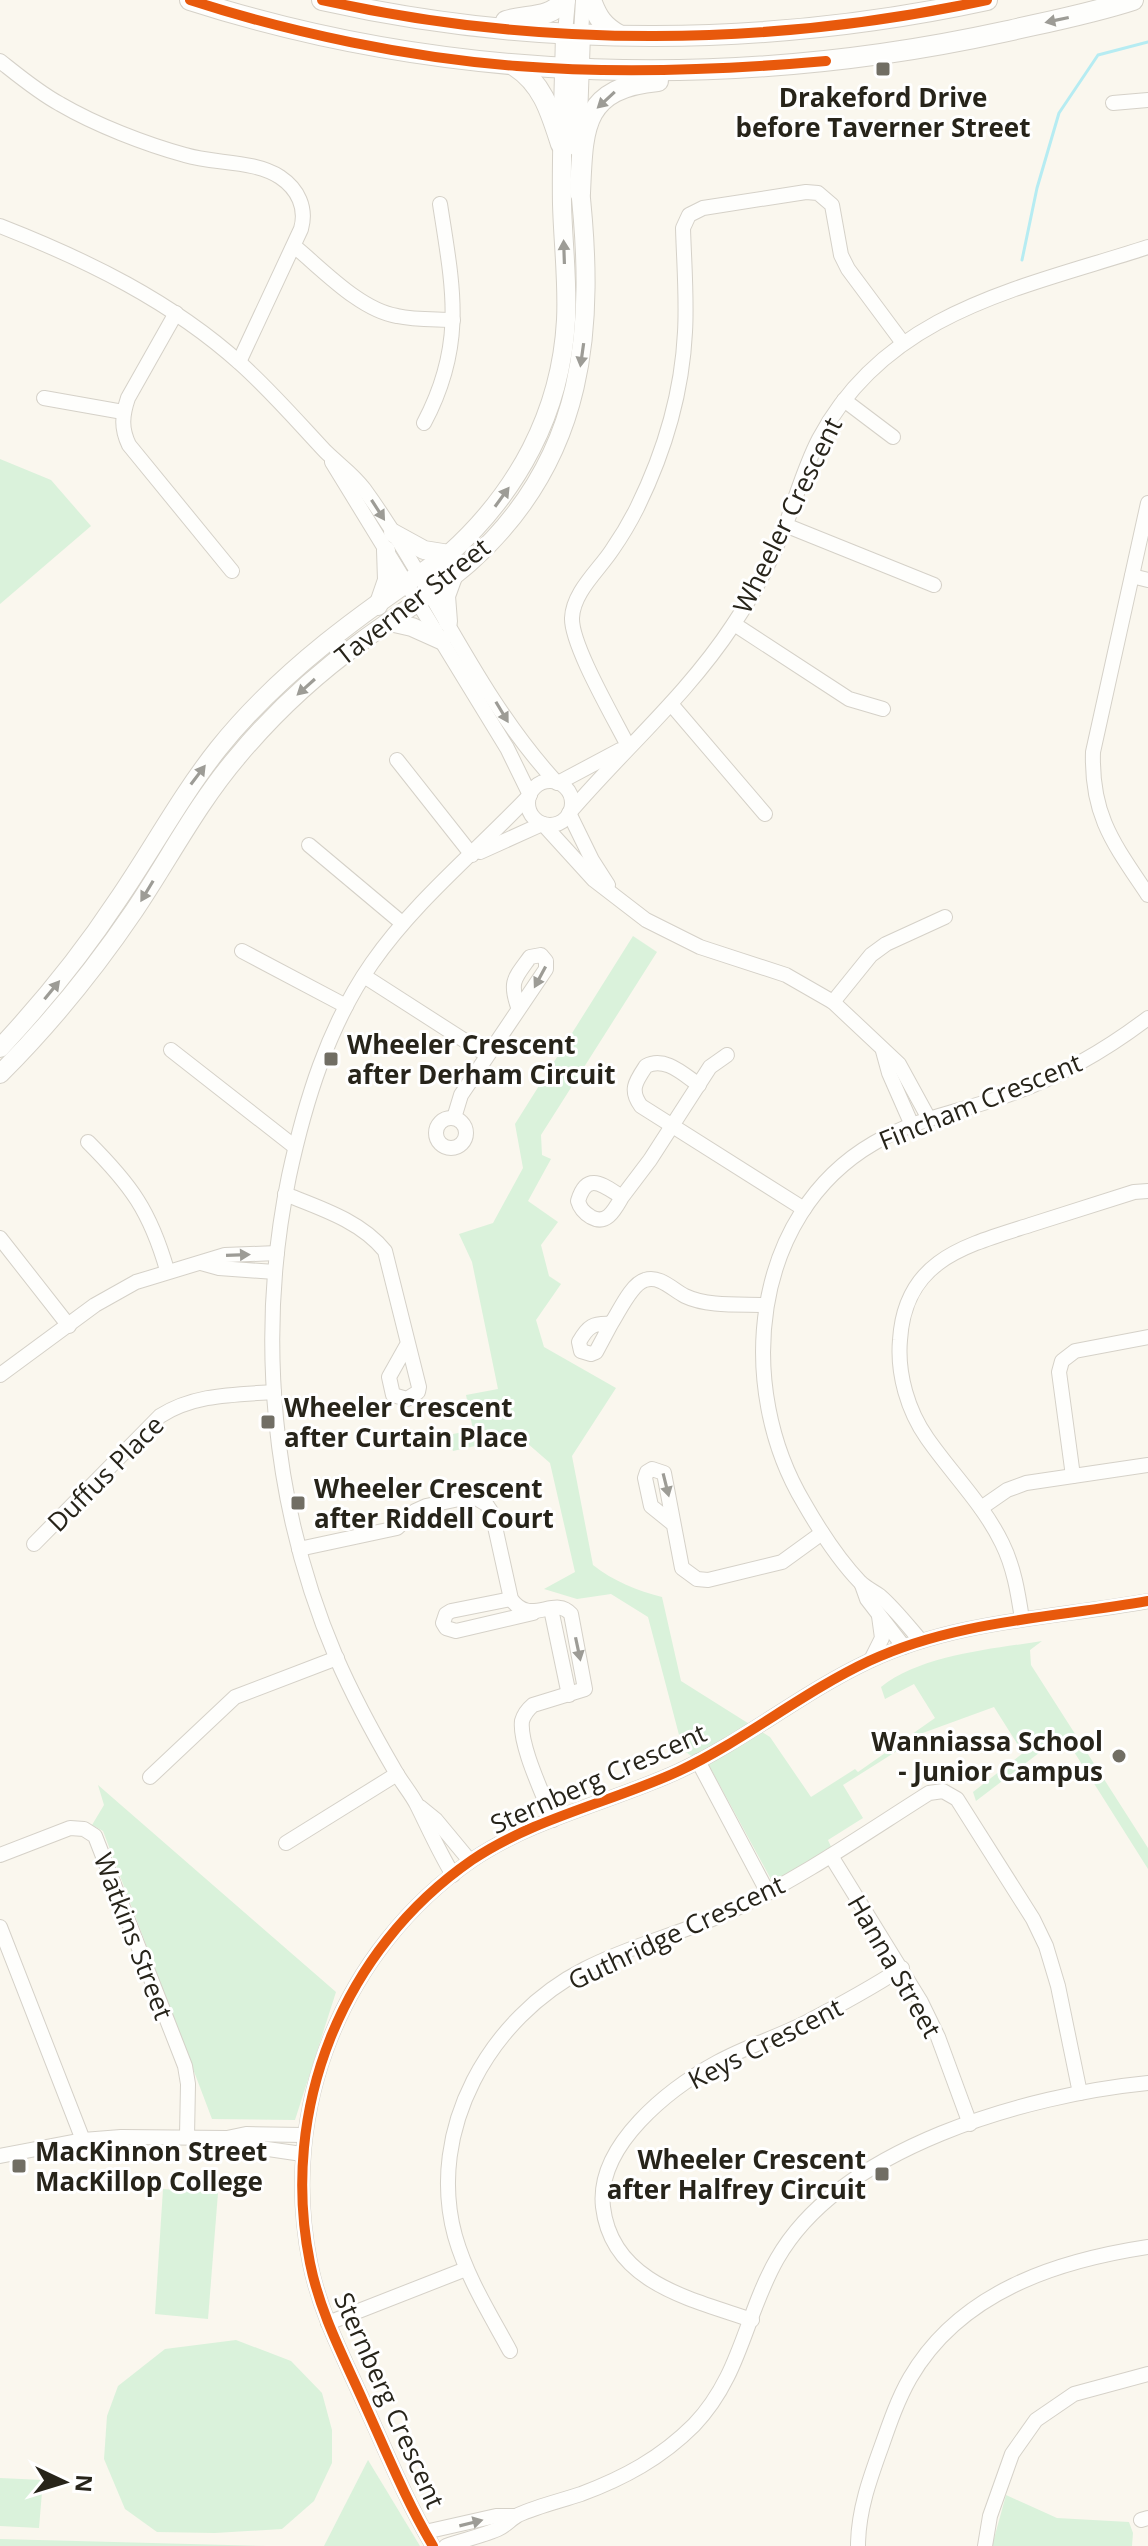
<svg xmlns="http://www.w3.org/2000/svg" width="1148" height="2546" font-family="'Open Sans',sans-serif">
	<style>
		.green { fill: #daf2db }
		.lines { fill: none; stroke-linecap: round; stroke-linejoin: round }
		.stream { stroke: #b6ecf2; stroke-width: 3 }
		.minor-casing { stroke: #d5d1c8; stroke-width: 16 }
		.major-casing { stroke: #d5d1c8; stroke-width: 20 }
		.highway-casing { stroke: #d5d1c8; stroke-width: 22 }
		.minor { stroke: #fefefc; stroke-width: 14 }
		.major { stroke: #fefefc; stroke-width: 18 }
		.highway { stroke: #fefefc; stroke-width: 20 }
		.cycleway-casing { stroke: #fff; stroke-width: 15 }
		.cycleway { stroke: #e8590c; stroke-width: 10 }
		.oneway { fill: #9d9c96 }
		.poi-dot { fill: #716e64; stroke: #fff; stroke-width: 3 }
		.labels { text-anchor: middle; dominant-baseline: central; stroke-width: 6; stroke-linejoin: round; paint-order: stroke }
		.poi-label { font-size: 26px; font-weight: bold; fill: #27241a; stroke: #fff; text-anchor: start }
		.street-label { font-size: 26px; fill: #27241a; stroke: #fff }
	</style>
	<rect width="100%" height="100%" fill="#faf7ee"/>
	<g class="green">
		<polygon points="0,459 51,480 91,526 0,604"/>
		<path d="M 633,936 L 657,952 L 541,1135 L 542,1155 L 551,1159 L 528,1201 L 558,1222 L 541,1245 L 549,1276 L 561,1284 L 536,1320 L 544,1347 L 616,1388 L 572,1456 L 593,1565 C 613,1581 638,1591 662,1597 L 681,1681 L 770,1737 L 811,1797 L 855,1769 L 858,1772 L 935,1718 L 914,1684 L 885,1699 L 881,1687 C 921,1655 992,1649 1042,1641 L 1030,1650 L 1031,1665 L 1148,1848 L 1148,1869 L 1071,1747 L 1062,1742 L 1052,1743 L 976,1801 L 973,1792 L 1023,1753 L 994,1707 L 909,1738 L 897,1751 L 843,1785 L 863,1818 L 828,1840 L 833,1851 L 773,1883 L 712,1771 L 683,1750 L 648,1617 L 611,1594 L 577,1599 L 544,1589 L 575,1572 L 550,1463 L 519,1436 L 453,1451 L 448,1435 L 473,1430 L 466,1395 L 498,1389 L 472,1262 L 459,1234 L 493,1223 L 523,1168 L 515,1124 Z"/>
		<polygon points="98,1785 336,1992 295,2120 212,2119 103,1831 92,1825 104,1805"/>
		<polygon points="163,2189 218,2193 208,2319 155,2314"/>
		<polygon points="236,2340 291,2361 322,2393 332,2430 332,2463 314,2501 282,2529 215,2533 157,2532 125,2509 104,2459 107,2416 118,2386 165,2349"/>
		<polygon points="368,2460 420,2546 324,2546"/>
		<polygon points="0,2478 43,2480 39,2528 0,2526"/>
		<polygon points="1006,2495 1057,2518 1129,2522 1133,2533 1132,2546 992,2546"/>
		<polygon points="0,2539 268,2546 0,2546"/>
	</g>
	<g class="lines">
		<polyline class="stream" points="1022,260 1037,188 1059,113 1098,55 1148,42"/>
		<g class="minor-casing">
			<g id="minor">
				<polyline points="565,33 568,0"/>
				<polyline points="581,34 583,0"/>
				<path d="M 0,61 C 19,76 38,92 60,104 C 96,125 145,144 185,155 C 214,164 254,160 280,177 C 298,189 307,208 301,229 L 239,362"/>
				<polyline points="1113,103 1148,100"/>
				<path d="M 0,226 C 87,260 171,301 241,364 C 271,391 297,421 325,451 C 338,464 353,474 364,489 C 433,584 477,697 557,783"/>
				<path d="M 294,246 C 322,269 360,310 397,316 C 415,320 435,319 453,320"/>
				<path d="M 176,313 L 128,398 C 122,416 121,428 129,445 L 232,571"/>
				<polyline points="44,398 123,412"/>
				<polyline points="844,400 893,437"/>
				<path d="M 424,423 C 466,344 453,288 440,204"/>
				<polyline points="332,462 507,748 530,795"/>
				<path d="M 1148,503 L 1093,752 C 1091,816 1114,844 1148,895"/>
				<polyline points="785,525 934,585"/>
				<polyline points="1132,576 1148,580"/>
				<polyline points="734,624 849,699 883,709"/>
				<polyline points="671,704 765,814"/>
				<path d="M 628,746 C 614,718 571,645 572,618 C 573,592 599,570 612,550 C 621,537 630,522 637,508 C 664,453 682,394 685,332 C 687,298 684,263 683,228 L 689,215 L 703,208 L 806,192 L 818,193 L 832,205 L 841,255 L 848,269 L 903,343"/>
				<polyline points="397,760 472,855"/>
				<circle cx="550" cy="803" r="22"/>
				<polyline points="558,783 620,750"/>
				<path d="M 570,812 C 624,749 687,695 733,625 C 754,594 772,559 786,524 C 797,495 805,466 819,439 C 887,311 1022,288 1148,247"/>
				<polyline points="569,813 592,860 608,885"/>
				<polyline points="543,824 594,880 646,920 700,947 786,975 833,1002 899,1064 928,1117"/>
				<polyline points="309,845 402,923"/>
				<polyline points="480,852 542,824"/>
				<polyline points="242,951 346,1006"/>
				<polyline points="364,976 487,1055"/>
				<polyline points="833,1002 871,955 886,944 945,917"/>
				<polyline points="171,1050 295,1147"/>
				<polyline points="883,1051 889,1073 911,1123"/>
				<path d="M 699,1085 C 683,1074 665,1056 646,1066 C 636,1081 629,1090 641,1106 L 804,1209"/>
				<path d="M 454,1118 L 461,1095 L 546,969 L 546,961 L 541,955 L 530,957 C 515,978 509,981 518,1007"/>
				<circle cx="451" cy="1133" r="15"/>
				<path d="M 88,1142 C 131,1185 150,1211 167,1270"/>
				<path d="M 285,1194 C 320,1208 361,1221 385,1251 L 419,1387 L 418,1392 L 407,1399 L 393,1395 L 389,1377 L 407,1345"/>
				<path d="M 622,1197 C 615,1209 607,1226 591,1217 C 583,1212 580,1208 578,1201 C 587,1170 604,1186 622,1197 L 650,1160 L 710,1067 L 727,1055"/>
				<polyline points="0,1238 69,1326"/>
				<polyline points="201,1263 219,1268 275,1272"/>
				<path d="M 611,1324 L 596,1352 L 591,1354 L 581,1351 L 579,1342 C 588,1326 593,1323 611,1324 C 619,1312 631,1284 645,1280 C 660,1275 673,1290 685,1296 C 708,1307 741,1304 766,1305"/>
				<polyline points="0,1375 95,1305 136,1282 225,1255 277,1253"/>
				<polyline points="1073,1476 1059,1372 1062,1361 1075,1351 1148,1337"/>
				<polyline points="981,1508 1007,1490 1026,1483 1148,1465"/>
				<polyline points="672,1523 651,1506 645,1478 647,1472 652,1469 664,1473 682,1568 697,1579 708,1580 782,1562 822,1533"/>
				<path d="M 34,1544 L 160,1416 C 195,1394 233,1395 274,1392"/>
				<path d="M 299,1549 L 397,1528 L 415,1511 L 426,1506 L 464,1498 L 476,1498 L 486,1504 L 492,1513 L 511,1599 C 531,1627 554,1595 571,1614 L 585,1689 L 533,1705 C 527,1710 524,1714 522,1721 C 519,1745 544,1796 553,1820"/>
				<polyline points="862,1585 867,1599 904,1647"/>
				<polyline points="511,1599 451,1611 446,1614 443,1623 446,1628 456,1631 533,1613"/>
				<polyline points="551,1609 569,1695"/>
				<path d="M 1022,1619 C 1018,1593 1014,1567 1002,1543 C 983,1504 952,1474 927,1438 C 908,1411 897,1374 900,1340 C 905,1260 964,1246 1030,1225 C 1064,1214 1099,1203 1134,1192 L 1148,1191"/>
				<path d="M 921,1641 C 908,1626 895,1609 880,1596 C 873,1591 866,1588 860,1582 C 838,1559 820,1531 804,1503 C 735,1388 750,1215 874,1143 C 915,1119 955,1113 999,1098 C 1054,1080 1102,1053 1148,1018"/>
				<polyline points="871,1660 882,1638 879,1616"/>
				<polyline points="698,1761 768,1893"/>
				<polyline points="150,1777 235,1697 337,1658"/>
				<polyline points="420,1807 436,1820 470,1861"/>
				<polyline points="286,1843 397,1774"/>
				<polyline points="0,1855 70,1828 84,1829 95,1836 185,2066 188,2084 187,2136"/>
				<polyline points="831,1856 921,2002 938,2037 970,2124"/>
				<path d="M 453,1875 C 439,1852 429,1829 417,1805 C 411,1793 401,1782 394,1769 C 373,1733 353,1696 336,1657 C 272,1507 256,1335 289,1176 C 305,1102 328,1026 372,963 C 416,900 477,851 529,796"/>
				<polyline points="0,1927 83,2140"/>
				<polyline points="227,2138 247,2146 302,2154"/>
				<polyline points="0,2156 83,2140 121,2137 227,2138 246,2134 304,2135"/>
				<path d="M 752,2320 C 691,2299 612,2283 603,2207 C 596,2145 670,2088 718,2062 C 747,2046 778,2037 807,2022 C 840,2005 871,1988 902,1968"/>
				<polyline points="328,2323 466,2269"/>
				<path d="M 510,2351 C 490,2314 467,2278 455,2236 C 426,2130 490,2017 585,1969 C 631,1945 684,1933 731,1911 C 801,1878 864,1834 929,1793 L 943,1791 L 957,1799 L 1033,1919 L 1046,1946 L 1058,1986 L 1080,2093"/>
				<polyline points="1141,2520 1148,2518"/>
				<polyline points="425,2532 496,2516 516,2516"/>
				<path d="M 433,2546 C 406,2501 386,2451 364,2403 C 344,2358 320,2313 310,2263 C 279,2109 342,1950 472,1860 C 534,1818 612,1802 679,1771 C 745,1740 803,1692 869,1661 C 957,1620 1054,1618 1148,1601"/>
				<path d="M 446,2546 C 463,2540 482,2536 498,2529 C 505,2526 511,2519 518,2515 C 538,2506 560,2501 581,2494 C 624,2478 661,2458 694,2425 C 741,2376 745,2315 777,2259 C 841,2147 1027,2095 1148,2083"/>
				<path d="M 858,2546 C 858,2511 870,2478 882,2445 C 890,2422 898,2399 910,2378 C 960,2292 1056,2261 1148,2247"/>
				<polyline points="985,2546 990,2516 1012,2454 1036,2420 1074,2394 1148,2374"/>
			</g>
		</g>
		<g class="major-casing">
			<g id="major">
				<polyline points="577,147 581,34"/>
				<polyline points="393,533 424,550 449,554"/>
				<polyline points="378,606 387,580 386,550"/>
				<polyline points="390,622 412,627 441,640"/>
				<polyline points="448,622 446,596 454,574"/>
				<path d="M 0,1048 C 43,1002 82,954 117,901 C 152,850 180,797 218,749 C 281,670 366,610 449,554 C 517,493 561,413 566,320 C 568,282 563,243 562,204 C 561,147 564,90 565,33"/>
				<path d="M 0,1074 C 50,1024 94,970 134,911 C 169,859 197,804 238,756 C 274,713 316,674 362,641 C 397,615 436,592 469,563 C 587,458 596,327 579,180"/>
			</g>
		</g>
		<g class="highway-casing">
			<g id="highway">
				<path d="M 190,0 C 451,84 737,90 1003,32 C 1047,22 1090,14 1133,0"/>
				<path d="M 322,0 C 539,49 770,47 987,0"/>
				<path d="M 591,0 C 597,17 603,26 619,35"/>
				<path d="M 506,21 C 529,14 548,20 565,0"/>
				<path d="M 515,66 C 543,84 551,113 561,144"/>
				<path d="M 580,193 C 583,129 581,88 658,81"/>
			</g>
		</g>
		<use href="#minor" class="minor"/>
		<use href="#major" class="major"/>
		<use href="#highway" class="highway"/>
		<g class="cycleway-casing">
			<g id="cycleway">
				<path d="M 190,0 C 291,33 411,58 517,66 C 619,74 724,70 826,61"/>
				<path d="M 322,0 C 539,49 770,47 987,0"/>
				<path d="M 433,2546 C 406,2501 386,2451 364,2403 C 344,2358 320,2313 310,2263 C 279,2109 342,1950 472,1860 C 534,1818 612,1802 679,1771 C 745,1740 803,1692 869,1661 C 957,1620 1054,1618 1148,1601"/>
			</g>
		</g>
		<use href="#cycleway" class="cycleway"/>
	</g>
	<defs><path id="oneway-solid" d="M-6-.8H1V-3.2L6.5 0L1 3.2V.8H-6Z" transform="scale(2)"/></defs>
	<g class="oneway">
		<use href="#oneway-solid" transform="translate(1057 20) rotate(168)"/>
		<use href="#oneway-solid" transform="translate(606 100) rotate(137)"/>
		<use href="#oneway-solid" transform="translate(564 252) rotate(-92)"/>
		<use href="#oneway-solid" transform="translate(582 355) rotate(98)"/>
		<use href="#oneway-solid" transform="translate(502 497) rotate(-54)"/>
		<use href="#oneway-solid" transform="translate(378 510) rotate(57)"/>
		<use href="#oneway-solid" transform="translate(306 687) rotate(138)"/>
		<use href="#oneway-solid" transform="translate(502 712) rotate(59)"/>
		<use href="#oneway-solid" transform="translate(198 775) rotate(-53)"/>
		<use href="#oneway-solid" transform="translate(147 891) rotate(121)"/>
		<use href="#oneway-solid" transform="translate(540 977) rotate(118)"/>
		<use href="#oneway-solid" transform="translate(52 990) rotate(-51)"/>
		<use href="#oneway-solid" transform="translate(238 1255) rotate(-2)"/>
		<use href="#oneway-solid" transform="translate(666 1485) rotate(76)"/>
		<use href="#oneway-solid" transform="translate(578 1649) rotate(78)"/>
		<use href="#oneway-solid" transform="translate(471 2523) rotate(-14)"/>
	</g>
	<g class="poi-dot">
		<rect x="875" y="61" width="16" height="16" rx="4"/>
		<rect x="323" y="1051" width="16" height="16" rx="4"/>
		<rect x="260" y="1414" width="16" height="16" rx="4"/>
		<rect x="290" y="1495" width="16" height="16" rx="4"/>
		<circle cx="1119" cy="1756" r="8"/>
		<rect x="11" y="2158" width="16" height="16" rx="4"/>
		<rect x="874" y="2166" width="16" height="16" rx="4"/>
	</g>
	<g class="labels">
		<g class="poi-label">
			<text x="883" y="97" text-anchor="middle">Drakeford Drive<tspan x="883" dy="30">before Taverner Street</tspan></text>
			<text x="347" y="1044">Wheeler Crescent<tspan x="347" dy="30">after Derham Circuit</tspan></text>
			<text x="284" y="1407">Wheeler Crescent<tspan x="284" dy="30">after Curtain Place</tspan></text>
			<text x="314" y="1488">Wheeler Crescent<tspan x="314" dy="30">after Riddell Court</tspan></text>
			<text x="1103" y="1741" text-anchor="end">Wanniassa School<tspan x="1103" dy="30">- Junior Campus</tspan></text>
			<text x="35" y="2151">MacKinnon Street<tspan x="35" dy="30">MacKillop College</tspan></text>
			<text x="866" y="2159" text-anchor="end">Wheeler Crescent<tspan x="866" dy="30">after Halfrey Circuit</tspan></text>
		</g>
		<g class="street-label">
			<text transform="translate(787 515) rotate(-64)">Wheeler Crescent</text>
			<text transform="translate(412 601) rotate(-38)">Taverner Street</text>
			<text transform="translate(980 1101) rotate(-22)">Fincham Crescent</text>
			<text transform="translate(105 1473) rotate(-45)">Duffus Place</text>
			<text transform="translate(598 1778) rotate(-24)">Sternberg Crescent</text>
			<text transform="translate(676 1932) rotate(-25)">Guthridge Crescent</text>
			<text transform="translate(134 1936) rotate(69)">Watkins Street</text>
			<text transform="translate(895 1966) rotate(60)">Hanna Street</text>
			<text transform="translate(765 2043) rotate(-27)">Keys Crescent</text>
			<text transform="translate(390 2400) rotate(66)">Sternberg Crescent</text>
		</g>
	</g>
	<g transform="translate(64 2482) rotate(94)" stroke="#ffffff" stroke-width="6" paint-order="stroke">
	<path d="M0-6L14 30L0 20L-14 30Z" fill="#27241a"/>
	<text y="-12" font-size="22" font-weight="bold" text-anchor="middle" fill="#27241a">N</text>
	</g>
</svg>
